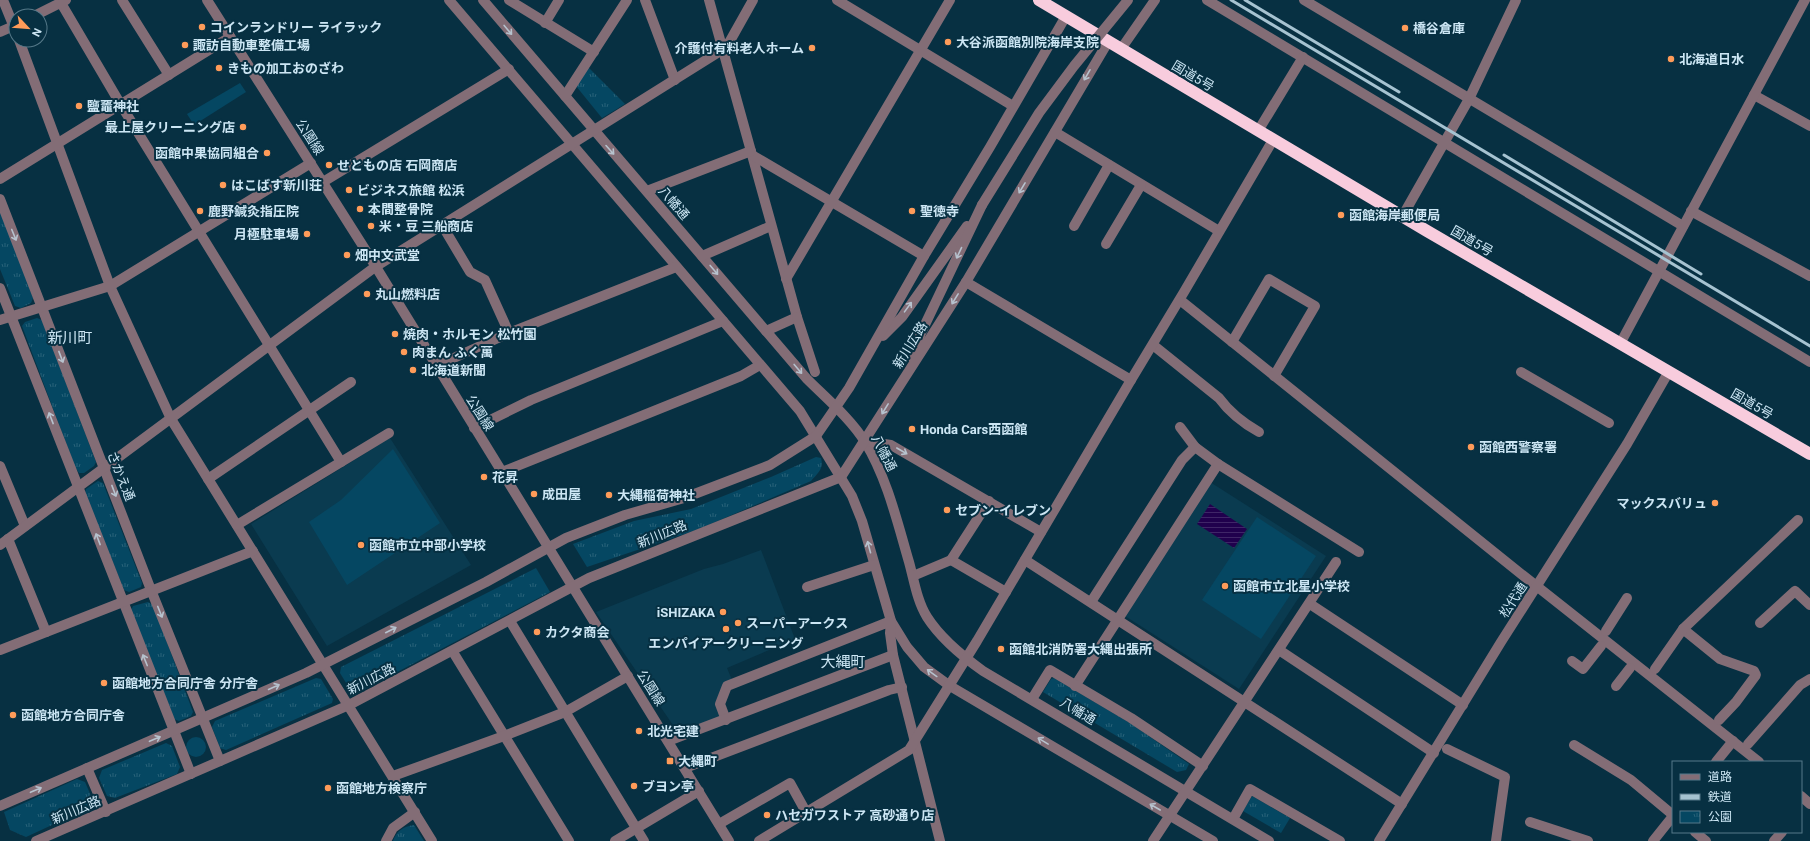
<svg xmlns="http://www.w3.org/2000/svg" width="1810" height="841" font-family="Roboto,'Noto Sans JP',sans-serif">
	<style>
		.built { fill: #0a3b50 }
		.green { fill: #054762 }
		.park { fill: url(#park-tufts) }
		.water { fill: url(#water-rules) }
		.lines { fill: none; stroke-linecap: round; stroke-linejoin: round }
		.minor { stroke: #836d76; stroke-width: 10 }
		.highway { stroke: #f8ccdd; stroke-width: 12 }
		.rail { stroke: #a6c3d1; stroke-width: 3 }
		.minor-bridge { stroke: #836d76; stroke-width: 10 }
		.oneway { stroke: #b6c2ce }
		.poi-dot { fill: #fe9b59; stroke: #073042; stroke-width: 1.5 }
		.labels { text-anchor: middle; dominant-baseline: central; stroke-width: 4; stroke-linejoin: round; paint-order: stroke }
		.poi-label { font-size: 13px; font-weight: bold; fill: #cce6f4; stroke: #073042; text-anchor: start }
		.street-label { font-size: 13px; fill: #cce6f4; stroke: #073042 }
		.quarter-label { font-size: 15px; fill: #cce6f4; stroke: #073042 }
	</style>
	<defs>
		<pattern id="park-tufts" width="24" height="20" patternUnits="userSpaceOnUse"><rect width="24" height="20" fill="#054762"/><path d="M3 7l-1-3M5 7V3M7 7l1-3M15 17l-1-3M17 17v-4M19 17l1-3" fill="none" stroke="#286279"/></pattern>
		<pattern id="water-rules" width="6" height="5" patternUnits="userSpaceOnUse"><rect width="6" height="5" fill="#20004d"/><path d="M0 2.5h6" fill="none" stroke="#3f2567"/></pattern>
	</defs>
	<rect width="100%" height="100%" fill="#073042"/>
	<g class="built">
		<polygon points="390,438 471,565 327,646 251,524"/>
		<polygon points="1210,482 1326,556 1239,689 1125,616"/>
		<polygon points="761,550 795,639 727,668 732,680 724,685 723,719 679,734 596,612 704,569 723,564"/>
	</g>
	<g class="green">
		<polygon points="240,83 246,92 194,125 187,114"/>
		<polygon points="393,449 440,523 347,585 309,522 341,500"/>
		<polygon points="1257,517 1316,556 1261,639 1202,600"/>
		<circle cx="196" cy="747" r="10"/>
	</g>
	<g class="park">
		<polygon points="588,67 625,104 602,118 576,86"/>
		<polygon points="0,208 33,298 31,303 21,308 15,306 0,269"/>
		<polygon points="37,318 42,320 96,462 94,466 84,473 79,473 75,467 22,326 25,322"/>
		<path d="M 816,457 L 821,458 C 824,469 818,473 811,481 L 699,529 L 587,567 L 573,544 L 634,521 L 691,509 L 771,477 Z"/>
		<polygon points="98,481 103,483 142,583 141,587 129,592 124,590 85,493 86,489"/>
		<polygon points="536,568 550,592 357,693 351,691 340,673 341,667"/>
		<polygon points="148,602 153,605 193,712 191,716 179,721 174,719 131,610 133,606"/>
		<polygon points="316,678 321,679 333,699 332,703 226,750 220,748 212,727 215,721"/>
		<polygon points="1054,678 1130,723 1189,764 1186,770 1177,772 1043,692 1051,679"/>
		<polygon points="166,743 172,746 180,767 177,774 115,798 107,796 99,778 102,770"/>
		<polygon points="77,779 85,782 94,803 91,807 26,837 10,830 4,812"/>
		<polygon points="1252,796 1290,818 1281,833 1243,811"/>
		<path d="M 414,825 L 424,841 L 393,841 C 397,830 403,827 414,825 Z"/>
	</g>
	<polygon class="water" points="1210,504 1247,529 1234,548 1197,524"/>
	<g class="lines">
		<g class="minor">
			<polyline points="3,0 16,32"/>
			<polyline points="122,0 169,75"/>
			<polyline points="207,0 368,254 729,841"/>
			<polyline points="449,0 800,411 852,496 862,521 891,621 907,647 924,667 950,686 1213,841"/>
			<path d="M 483,0 L 807,379 C 826,398 851,419 865,442 C 887,478 897,521 909,562 C 914,580 917,601 927,617 C 941,639 962,656 983,671 L 1269,841"/>
			<polyline points="509,0 594,52"/>
			<polyline points="645,0 675,80"/>
			<polyline points="709,0 797,317 766,331"/>
			<polyline points="837,0 1013,106"/>
			<polyline points="1207,0 1810,362"/>
			<polyline points="1304,0 1683,226"/>
			<polyline points="61,3 121,105 341,462"/>
			<polyline points="34,16 66,0"/>
			<polyline points="545,23 559,0"/>
			<polyline points="0,32 16,25"/>
			<polyline points="19,40 110,286 171,419 432,841"/>
			<polyline points="1121,49 1155,0"/>
			<polyline points="1754,95 1810,126"/>
			<polyline points="565,96 627,0"/>
			<polyline points="1258,131 1303,57"/>
			<polyline points="1055,132 1219,231"/>
			<polyline points="752,155 924,256"/>
			<polyline points="0,179 230,37"/>
			<polyline points="323,182 509,69"/>
			<polyline points="647,191 751,151"/>
			<polyline points="0,199 151,590 220,761"/>
			<polyline points="1691,211 1810,276"/>
			<polyline points="1402,217 1469,99 1516,0"/>
			<polyline points="442,225 470,272 485,280 509,333"/>
			<polyline points="1074,226 1109,165"/>
			<polyline points="1106,244 1141,185"/>
			<polyline points="702,256 771,226"/>
			<polyline points="786,279 950,0"/>
			<polyline points="966,282 1131,380"/>
			<polyline points="0,288 191,774"/>
			<polyline points="1180,300 1525,577 1759,762"/>
			<polyline points="797,317 815,372"/>
			<polyline points="0,320 110,286 311,163"/>
			<polyline points="883,336 902,317 967,226"/>
			<polyline points="1232,342 1269,279 1315,306 1274,376"/>
			<polyline points="1620,344 1805,0"/>
			<path d="M 1153,345 L 1219,398 C 1230,413 1243,423 1259,432"/>
			<polyline points="913,358 921,333 982,205"/>
			<polyline points="436,366 509,333 676,267"/>
			<polyline points="1521,372 1609,423"/>
			<polyline points="1180,427 1195,447 1218,464 1359,552"/>
			<polyline points="474,428 531,400 723,321"/>
			<polyline points="865,441 891,445 1041,532"/>
			<polyline points="0,466 25,526"/>
			<polyline points="502,472 741,376 760,365"/>
			<polyline points="208,479 351,382"/>
			<polyline points="237,525 389,433"/>
			<polyline points="8,539 46,632"/>
			<polyline points="0,545 375,267 722,50 730,41 753,0"/>
			<polyline points="951,560 1006,592"/>
			<polyline points="1025,560 1402,804"/>
			<polyline points="913,576 951,560 989,501"/>
			<polyline points="807,587 874,565"/>
			<polyline points="1091,602 1182,460 1195,447"/>
			<polyline points="1310,604 1463,705"/>
			<polyline points="510,621 644,841"/>
			<polyline points="1760,623 1795,591 1810,605"/>
			<polyline points="1683,629 1720,659 1754,671 1756,675 1736,702 1719,720"/>
			<polyline points="1606,631 1627,598"/>
			<polyline points="0,650 253,551"/>
			<polyline points="1279,650 1434,753"/>
			<polyline points="453,652 569,841"/>
			<polyline points="1572,661 1583,669 1601,646"/>
			<polyline points="1655,669 1683,629 1798,520"/>
			<polyline points="1075,686 1218,464"/>
			<polyline points="1616,686 1630,668"/>
			<polyline points="1032,699 1050,670 1131,718 1203,766"/>
			<polyline points="726,720 720,704 727,686 891,621 890,633 893,655 940,841"/>
			<polyline points="668,741 893,655"/>
			<polyline points="1748,744 1800,685 1810,679"/>
			<polyline points="1574,745 1631,780 1673,815"/>
			<polyline points="1447,749 1505,777 1496,841"/>
			<polyline points="1716,762 1733,741"/>
			<polyline points="87,768 106,812"/>
			<polyline points="685,768 889,690 902,687"/>
			<polyline points="393,776 504,736 565,712 628,676"/>
			<polyline points="1801,796 1810,804"/>
			<polyline points="0,806 306,673 486,582 566,538 625,515 684,498 770,465 816,436 849,388 924,256 990,147 1066,16"/>
			<polyline points="1233,819 1250,789 1340,841"/>
			<polyline points="1530,822 1588,841"/>
			<polyline points="719,824 790,783 806,812"/>
			<polyline points="1695,832 1706,841"/>
			<polyline points="36,841 349,705 589,578 841,477 966,282 1108,42"/>
			<polyline points="386,841 393,828 415,812"/>
			<polyline points="615,841 699,791"/>
			<polyline points="759,841 909,750 977,641 1131,380 1184,292 1273,140"/>
			<polyline points="1153,841 1336,562"/>
			<polyline points="1379,841 1501,642 1627,444 1668,373"/>
			<polyline points="1653,841 1673,816"/>
			<polyline points="1774,841 1782,832"/>
		</g>
		<polyline class="highway" points="1039,0 1427,231 1810,454"/>
		<g class="rail">
			<polyline points="1231,0 1810,346"/>
			<polyline points="1245,0 1399,92"/>
			<polyline points="1504,155 1701,274"/>
		</g>
		<polyline class="minor-bridge" points="982,205 1039,113 1074,66 1128,0"/>
	</g>
	<defs><path id="oneway-shaft" d="M-6 0H5M1.5-3L5.5 0L1.5 3" fill="none" stroke-width="1.6" stroke-linecap="round" stroke-linejoin="round"/></defs>
	<g class="oneway">
		<use href="#oneway-shaft" transform="translate(508 30) rotate(50)"/>
		<use href="#oneway-shaft" transform="translate(1087 75) rotate(120)"/>
		<use href="#oneway-shaft" transform="translate(610 150) rotate(48)"/>
		<use href="#oneway-shaft" transform="translate(1022 188) rotate(121)"/>
		<use href="#oneway-shaft" transform="translate(14 235) rotate(68)"/>
		<use href="#oneway-shaft" transform="translate(959 253) rotate(115)"/>
		<use href="#oneway-shaft" transform="translate(714 270) rotate(50)"/>
		<use href="#oneway-shaft" transform="translate(955 299) rotate(122)"/>
		<use href="#oneway-shaft" transform="translate(908 307) rotate(-54)"/>
		<use href="#oneway-shaft" transform="translate(61 357) rotate(69)"/>
		<use href="#oneway-shaft" transform="translate(798 369) rotate(50)"/>
		<use href="#oneway-shaft" transform="translate(885 409) rotate(122)"/>
		<use href="#oneway-shaft" transform="translate(51 418) rotate(-111)"/>
		<use href="#oneway-shaft" transform="translate(902 451) rotate(30)"/>
		<use href="#oneway-shaft" transform="translate(114 491) rotate(69)"/>
		<use href="#oneway-shaft" transform="translate(98 539) rotate(-111)"/>
		<use href="#oneway-shaft" transform="translate(869 547) rotate(-105)"/>
		<use href="#oneway-shaft" transform="translate(160 612) rotate(68)"/>
		<use href="#oneway-shaft" transform="translate(391 630) rotate(-27)"/>
		<use href="#oneway-shaft" transform="translate(145 660) rotate(-112)"/>
		<use href="#oneway-shaft" transform="translate(932 673) rotate(-144)"/>
		<use href="#oneway-shaft" transform="translate(274 687) rotate(-24)"/>
		<use href="#oneway-shaft" transform="translate(155 739) rotate(-23)"/>
		<use href="#oneway-shaft" transform="translate(1043 741) rotate(-149)"/>
		<use href="#oneway-shaft" transform="translate(36 790) rotate(-23)"/>
		<use href="#oneway-shaft" transform="translate(1155 807) rotate(-150)"/>
	</g>
	<g class="poi-dot">
		<circle cx="202" cy="27" r="4"/>
		<circle cx="1405" cy="28" r="4"/>
		<circle cx="948" cy="42" r="4"/>
		<circle cx="185" cy="45" r="4"/>
		<circle cx="812" cy="48" r="4"/>
		<circle cx="1671" cy="59" r="4"/>
		<circle cx="219" cy="68" r="4"/>
		<circle cx="79" cy="106" r="4"/>
		<circle cx="243" cy="127" r="4"/>
		<circle cx="267" cy="153" r="4"/>
		<circle cx="329" cy="165" r="4"/>
		<circle cx="223" cy="185" r="4"/>
		<circle cx="349" cy="190" r="4"/>
		<circle cx="360" cy="209" r="4"/>
		<circle cx="200" cy="211" r="4"/>
		<circle cx="912" cy="211" r="4"/>
		<circle cx="1341" cy="215" r="4"/>
		<circle cx="371" cy="226" r="4"/>
		<circle cx="307" cy="234" r="4"/>
		<circle cx="347" cy="255" r="4"/>
		<circle cx="367" cy="294" r="4"/>
		<circle cx="395" cy="334" r="4"/>
		<circle cx="404" cy="352" r="4"/>
		<circle cx="413" cy="370" r="4"/>
		<circle cx="912" cy="429" r="4"/>
		<circle cx="1471" cy="447" r="4"/>
		<circle cx="484" cy="477" r="4"/>
		<circle cx="534" cy="494" r="4"/>
		<circle cx="609" cy="495" r="4"/>
		<circle cx="1715" cy="503" r="4"/>
		<circle cx="947" cy="510" r="4"/>
		<circle cx="361" cy="545" r="4"/>
		<circle cx="1225" cy="586" r="4"/>
		<circle cx="723" cy="612" r="4"/>
		<circle cx="738" cy="623" r="4"/>
		<circle cx="726" cy="629" r="4"/>
		<circle cx="537" cy="632" r="4"/>
		<circle cx="1001" cy="649" r="4"/>
		<circle cx="104" cy="683" r="4"/>
		<circle cx="13" cy="715" r="4"/>
		<circle cx="639" cy="731" r="4"/>
		<rect x="666" y="757" width="8" height="8" rx="2"/>
		<circle cx="634" cy="786" r="4"/>
		<circle cx="328" cy="788" r="4"/>
		<circle cx="767" cy="815" r="4"/>
	</g>
	<g class="labels">
		<g class="poi-label">
			<text x="210" y="27">コインランドリー ライラック</text>
			<text x="1413" y="28">橋谷倉庫</text>
			<text x="956" y="42">大谷派函館別院海岸支院</text>
			<text x="193" y="45">諏訪自動車整備工場</text>
			<text x="804" y="48" text-anchor="end">介護付有料老人ホーム</text>
			<text x="1679" y="59">北海道日水</text>
			<text x="227" y="68">きもの加工おのざわ</text>
			<text x="87" y="106">鹽竈神社</text>
			<text x="235" y="127" text-anchor="end">最上屋クリーニング店</text>
			<text x="259" y="153" text-anchor="end">函館中果協同組合</text>
			<text x="337" y="165">せともの店 石岡商店</text>
			<text x="231" y="185">はこばす新川荘</text>
			<text x="357" y="190">ビジネス旅館 松浜</text>
			<text x="368" y="209">本間整骨院</text>
			<text x="208" y="211">鹿野鍼灸指圧院</text>
			<text x="920" y="211">聖徳寺</text>
			<text x="1349" y="215">函館海岸郵便局</text>
			<text x="379" y="226">米・豆 三船商店</text>
			<text x="299" y="234" text-anchor="end">月極駐車場</text>
			<text x="355" y="255">畑中文武堂</text>
			<text x="375" y="294">丸山燃料店</text>
			<text x="403" y="334">焼肉・ホルモン 松竹園</text>
			<text x="412" y="352">肉まん ふく萬</text>
			<text x="421" y="370">北海道新聞</text>
			<text x="920" y="429">Honda Cars西函館</text>
			<text x="1479" y="447">函館西警察署</text>
			<text x="492" y="477">花昇</text>
			<text x="542" y="494">成田屋</text>
			<text x="617" y="495">大縄稲荷神社</text>
			<text x="1707" y="503" text-anchor="end">マックスバリュ</text>
			<text x="955" y="510">セブン-イレブン</text>
			<text x="369" y="545">函館市立中部小学校</text>
			<text x="1233" y="586">函館市立北星小学校</text>
			<text x="715" y="612" text-anchor="end">iSHIZAKA</text>
			<text x="746" y="623">スーパーアークス</text>
			<text x="545" y="632">カクタ商会</text>
			<text x="726" y="643" text-anchor="middle">エンパイアークリーニング</text>
			<text x="1009" y="649">函館北消防署大縄出張所</text>
			<text x="112" y="683">函館地方合同庁舎 分庁舎</text>
			<text x="21" y="715">函館地方合同庁舎</text>
			<text x="647" y="731">北光宅建</text>
			<text x="678" y="761">大縄町</text>
			<text x="642" y="786">ブヨン亭</text>
			<text x="336" y="788">函館地方検察庁</text>
			<text x="775" y="815">ハセガワストア 高砂通り店</text>
		</g>
		<g class="street-label">
			<text transform="translate(1193 76) rotate(31)">国道5号</text>
			<text transform="translate(310 137) rotate(57)">公園線</text>
			<text transform="translate(674 203) rotate(49)">八幡通</text>
			<text transform="translate(1472 241) rotate(30)">国道5号</text>
			<text transform="translate(910 345) rotate(-58)">新川広路</text>
			<text transform="translate(1752 404) rotate(30)">国道5号</text>
			<text transform="translate(480 413) rotate(58)">公園線</text>
			<text transform="translate(884 453) rotate(63)">八幡通</text>
			<text transform="translate(121 476) rotate(68)">さかえ通</text>
			<text transform="translate(662 534) rotate(-22)">新川広路</text>
			<text transform="translate(1513 600) rotate(-57)">松代通</text>
			<text transform="translate(371 679) rotate(-27)">新川広路</text>
			<text transform="translate(651 688) rotate(58)">公園線</text>
			<text transform="translate(1078 711) rotate(31)">八幡通</text>
			<text transform="translate(76 810) rotate(-23)">新川広路</text>
		</g>
		<g class="quarter-label">
			<text x="70" y="338">新川町</text>
			<text x="843" y="662">大縄町</text>
		</g>
	</g>
	<rect x="1672" y="761" width="130" height="72" fill="#073042" stroke="#567989"/>
	<rect x="1680" y="774" width="20" height="6" fill="#836d76" stroke="#567989"/>
	<text x="1708" y="781" font-size="12" fill="#cce6f4">道路</text>
	<rect x="1680" y="794" width="20" height="6" fill="#a6c3d1" stroke="#567989"/>
	<text x="1708" y="801" font-size="12" fill="#cce6f4">鉄道</text>
	<rect x="1680" y="811" width="20" height="12" fill="url(#park-tufts)" stroke="#567989"/>
	<text x="1708" y="821" font-size="12" fill="#cce6f4">公園</text>
	<g transform="translate(28 28) rotate(116)"><circle r="19" fill="#073042" stroke="#567989"/>
	<path d="M0-3L7 15L0 10L-7 15Z" fill="#fe9b59"/>
	<text y="-6" font-size="11" font-weight="bold" text-anchor="middle" fill="#cce6f4">N</text>
	</g>
</svg>
